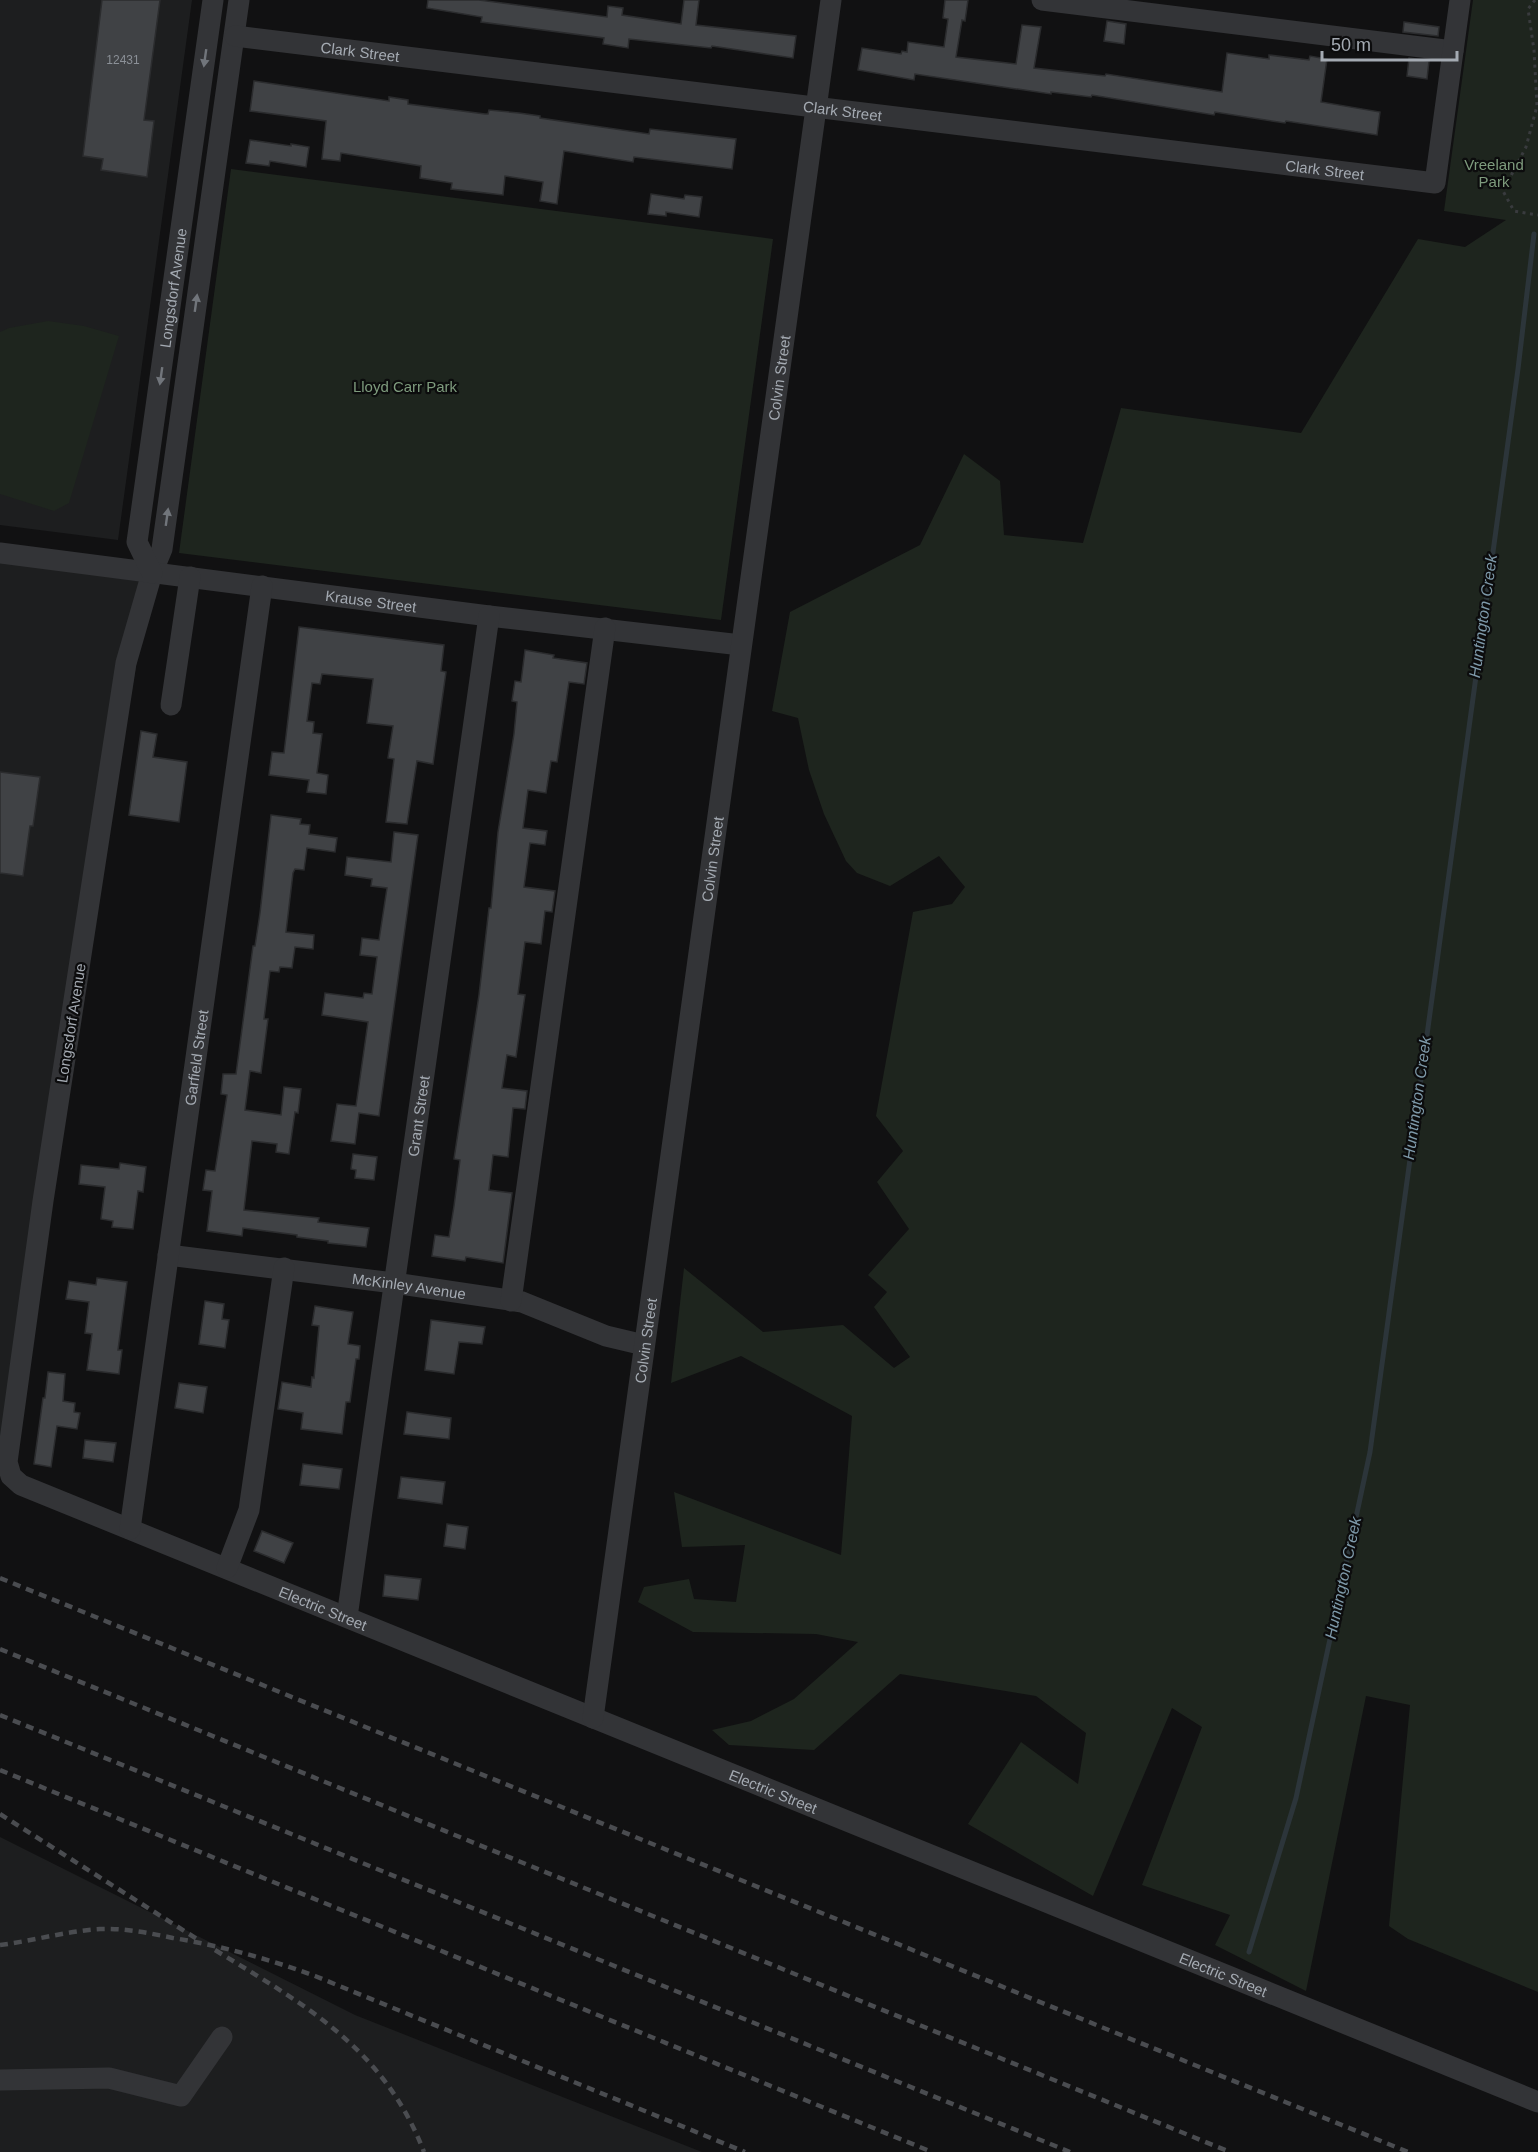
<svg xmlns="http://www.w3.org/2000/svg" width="1538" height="2152" font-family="Helvetica,sans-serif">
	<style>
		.built { fill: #1d1e1f }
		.green { fill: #1e251e }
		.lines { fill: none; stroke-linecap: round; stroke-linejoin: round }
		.stream { stroke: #2c353a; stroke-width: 5 }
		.building { fill: #404245; stroke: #2b2c2e; stroke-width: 1.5 }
		.path { stroke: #393b3e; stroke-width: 3; stroke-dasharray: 3 4.5; stroke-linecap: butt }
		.minor { stroke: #333437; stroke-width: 21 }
		.rail { stroke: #4a4c50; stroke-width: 4.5; stroke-dasharray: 8 6; stroke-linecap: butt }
		.oneway { fill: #71757b }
		.labels { text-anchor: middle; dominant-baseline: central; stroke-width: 4.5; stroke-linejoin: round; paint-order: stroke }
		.number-label { font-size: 12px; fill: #8b9097 }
		.street-label { font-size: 15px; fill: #a4aab2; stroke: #0c0c0d }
		.park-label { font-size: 15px; fill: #7e9b7d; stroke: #0c0c0d }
		.water-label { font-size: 16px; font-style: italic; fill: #7e99a9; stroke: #0c0c0d }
	</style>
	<rect width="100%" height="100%" fill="#111112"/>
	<g class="built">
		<polygon points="0,0 192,0 118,540 0,525"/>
		<polygon points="0,553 152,573 0,1460"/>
		<polygon points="0,1837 355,2015 702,2152 0,2152"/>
	</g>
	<g class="green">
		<polygon points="1473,0 1538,0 1538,1992 1408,1939 1389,1926 1410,1705 1366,1696 1306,1991 1215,1945 1230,1915 1142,1885 1202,1727 1172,1708 1093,1896 968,1824 1021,1742 1078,1784 1086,1733 1036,1696 900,1674 814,1750 729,1745 712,1730 751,1721 794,1699 858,1642 816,1634 693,1632 638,1602 644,1587 689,1579 694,1599 736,1602 745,1545 682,1547 674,1492 841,1555 852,1416 741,1356 671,1383 684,1268 763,1332 843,1325 894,1368 910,1357 874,1307 887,1292 868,1275 909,1229 877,1182 903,1151 876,1116 913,912 952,904 965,887 939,856 890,886 857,873 846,861 824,814 809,770 798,718 772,711 790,612 920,545 964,454 1000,481 1004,535 1083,543 1121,408 1301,433 1418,239 1465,247 1506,220 1444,211"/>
		<polygon points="231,169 773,239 721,620 179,553"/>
		<polygon points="48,321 84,326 119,336 69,503 54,511 0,494 0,332 9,328"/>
	</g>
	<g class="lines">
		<polyline class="stream" points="1249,1952 1296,1798 1370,1452 1518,369 1534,234"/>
	</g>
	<g class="building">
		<polygon points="102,0 160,0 144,120 154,121 147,177 101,170 103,159 83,156"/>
		<polygon points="428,0 479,0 607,17 608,6 623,8 622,15 681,24 684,0 699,0 696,25 796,36 793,58 712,46 711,48 629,39 628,48 603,44 604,38 481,22 482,17 427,8"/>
		<polygon points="945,0 968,0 965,21 962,20 956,57 1016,64 1022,25 1041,27 1034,68 1105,76 1106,74 1222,92 1227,53 1269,59 1269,55 1309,60 1310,56 1327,59 1321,102 1380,112 1377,135 1286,121 1285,123 1215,112 1214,115 1092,95 1091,97 1051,92 1051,94 915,74 914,80 858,70 862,48 901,54 902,51 907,52 908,42 944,47 948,19 943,18"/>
		<polygon points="1107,21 1126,24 1124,44 1104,41"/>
		<polygon points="1404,22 1439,27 1438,36 1403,32"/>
		<polygon points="1409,58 1429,61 1427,79 1407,76"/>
		<polygon points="254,81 389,101 389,97 408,100 408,104 485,114 488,114 489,110 519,113 540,116 540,118 649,134 650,129 736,139 732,169 634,157 633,162 564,151 557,204 540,201 543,182 505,176 503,195 451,189 452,183 420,178 421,166 341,153 340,161 322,159 326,121 250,111"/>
		<polygon points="250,140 291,146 291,144 309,147 306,167 270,161 269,166 246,163"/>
		<polygon points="651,194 684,199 685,195 702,197 699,217 666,212 666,216 648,214"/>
		<polygon points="299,627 444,645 441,671 446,672 433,764 417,761 407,824 386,822 394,759 388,758 393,726 367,723 373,679 322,674 320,684 312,683 307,721 314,722 313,733 322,734 317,773 328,775 326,794 307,792 309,780 269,775 272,752 284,753"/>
		<polygon points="525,650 554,655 553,658 587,663 584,684 569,682 557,762 551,761 546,793 528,790 523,828 547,831 545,845 530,843 524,887 555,891 552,912 545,911 541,944 525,942 518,994 525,995 516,1057 507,1055 502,1088 527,1091 525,1109 513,1108 508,1157 493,1155 489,1190 512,1193 503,1263 466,1257 465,1261 432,1256 435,1235 449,1237 454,1206 460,1160 454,1159 479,995 489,908 491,908 498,832 514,734 517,702 512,701 515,681 521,682"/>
		<polygon points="141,731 157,734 153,757 187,762 179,822 129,815"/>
		<polygon points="0,772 40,777 33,826 30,826 23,876 0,873"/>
		<polygon points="271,815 301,819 300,824 310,825 309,834 337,838 335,852 307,848 304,870 295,869 293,873 286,932 314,935 313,949 295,947 292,968 280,967 279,972 270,971 264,1019 268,1019 261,1073 250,1071 245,1110 281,1115 284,1087 301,1089 298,1113 295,1112 289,1154 276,1152 277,1144 252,1141 244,1210 319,1218 318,1222 369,1228 366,1247 328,1243 328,1241 297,1237 297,1235 243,1228 242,1236 207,1231 212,1191 203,1190 206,1170 215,1171 227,1095 221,1094 223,1074 236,1074 253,946 255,946 260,913"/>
		<polygon points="394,832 418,835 379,1116 359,1113 355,1144 331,1141 337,1104 356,1106 368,1022 322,1015 325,993 363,998 364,993 372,994 377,957 360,955 362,938 379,940 387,888 371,886 372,879 345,875 347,857 391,862"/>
		<polygon points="353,1154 377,1157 374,1180 355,1178 356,1170 351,1169"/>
		<polygon points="120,1163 146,1167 143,1192 138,1191 133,1229 112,1227 113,1221 101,1219 105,1187 79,1184 81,1165 119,1169"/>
		<polygon points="97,1278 127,1282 118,1350 122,1350 119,1374 87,1370 92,1334 85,1333 89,1302 66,1299 69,1281 96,1285"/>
		<polygon points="205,1301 224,1304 222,1319 229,1320 225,1348 199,1344"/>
		<polygon points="315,1306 353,1312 348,1344 360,1346 359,1359 356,1359 350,1402 346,1402 342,1434 301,1429 303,1413 278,1409 282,1382 311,1387 312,1377 314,1378 319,1326 312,1325"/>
		<polygon points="431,1320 485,1327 482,1344 459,1342 454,1374 425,1370"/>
		<polygon points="48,1372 65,1374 63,1401 75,1403 74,1412 80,1413 77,1429 57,1426 51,1467 34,1464 43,1398 45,1398"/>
		<polygon points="179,1383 207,1387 203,1413 175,1408"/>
		<polygon points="407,1412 451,1418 449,1439 404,1434"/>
		<polygon points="85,1440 116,1443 113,1462 83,1458"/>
		<polygon points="303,1464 342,1469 339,1489 300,1485"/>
		<polygon points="401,1477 445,1482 442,1504 398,1498"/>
		<polygon points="447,1524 468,1527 465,1549 444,1546"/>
		<polygon points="262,1531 293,1543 284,1563 254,1551"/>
		<polygon points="385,1575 421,1579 418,1600 383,1596"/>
	</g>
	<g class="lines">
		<polyline class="path" points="1535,0 1528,9 1534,50 1537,106 1526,147 1503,191 1514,211 1538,215"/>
		<g class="minor">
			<path id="s1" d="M 239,0 L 162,549 L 152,573 L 126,663 L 43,1201 L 7,1462 L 11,1476 L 21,1485 L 1538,2102"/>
			<polyline points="1042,0 1453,51"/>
			<path id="s2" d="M 235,36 L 1435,183 L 1460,0"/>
			<path id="s3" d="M 0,553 L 489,616 L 741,645"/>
			<path id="s4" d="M 152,573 L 137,542 L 213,0"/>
			<polyline points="171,705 190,577"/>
			<path id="s5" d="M 168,1255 L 394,1283 L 522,1302 L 606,1336 L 644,1345"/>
			<polyline points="511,1301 605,628"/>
			<path id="s6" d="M 130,1529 L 262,586"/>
			<polyline points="227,1568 249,1510 284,1268"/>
			<path id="s7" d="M 347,1617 L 489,616"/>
			<path id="s8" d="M 593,1718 L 831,0"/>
			<polyline points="0,2080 109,2078 181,2096 222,2037"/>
		</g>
		<g class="rail">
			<polyline points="0,1578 1408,2152"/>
			<polyline points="0,1649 1230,2152"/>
			<polyline points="0,1715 1070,2152"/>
			<polyline points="0,1770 932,2152"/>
			<polyline points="0,1814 197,1939"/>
			<path d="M 0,1945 C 33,1941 66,1931 100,1929 C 125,1928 149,1933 173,1938 C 222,1946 269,1959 315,1976 L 745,2152"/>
			<path d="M 215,1950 C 305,2005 384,2048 424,2152"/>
		</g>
	</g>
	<defs><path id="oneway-solid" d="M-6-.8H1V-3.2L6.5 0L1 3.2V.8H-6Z" transform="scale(1.5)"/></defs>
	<g class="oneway">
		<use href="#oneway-solid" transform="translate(205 58) rotate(98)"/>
		<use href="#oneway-solid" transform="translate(196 303) rotate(-82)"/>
		<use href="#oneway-solid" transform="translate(161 376) rotate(98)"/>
		<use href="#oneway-solid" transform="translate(167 517) rotate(-82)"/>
	</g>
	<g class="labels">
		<g class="number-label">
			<text x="123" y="60">12431</text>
		</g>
		<g class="street-label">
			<text stroke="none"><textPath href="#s2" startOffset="126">Clark Street</textPath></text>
			<text stroke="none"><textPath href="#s2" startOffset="612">Clark Street</textPath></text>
			<text stroke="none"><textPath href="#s2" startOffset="1098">Clark Street</textPath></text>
			<text stroke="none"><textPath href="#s4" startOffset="291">Longsdorf Avenue</textPath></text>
			<text stroke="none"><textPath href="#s8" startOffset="1353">Colvin Street</textPath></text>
			<text stroke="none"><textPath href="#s3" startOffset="374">Krause Street</textPath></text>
			<text stroke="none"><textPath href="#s8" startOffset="867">Colvin Street</textPath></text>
			<text transform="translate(71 1023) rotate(-81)">Longsdorf Avenue</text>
			<text stroke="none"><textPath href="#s6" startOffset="476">Garfield Street</textPath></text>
			<text stroke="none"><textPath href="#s7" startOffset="506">Grant Street</textPath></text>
			<text stroke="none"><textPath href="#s5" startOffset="243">McKinley Avenue</textPath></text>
			<text stroke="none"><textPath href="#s8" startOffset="381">Colvin Street</textPath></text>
			<text stroke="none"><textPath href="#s1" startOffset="1836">Electric Street</textPath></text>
			<text stroke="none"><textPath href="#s1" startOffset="2322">Electric Street</textPath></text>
			<text stroke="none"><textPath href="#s1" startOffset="2808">Electric Street</textPath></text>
		</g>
		<g class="park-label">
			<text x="1494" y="164">Vreeland<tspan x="1494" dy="17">Park</tspan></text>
			<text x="405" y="386">Lloyd Carr Park</text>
		</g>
		<g class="water-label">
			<text transform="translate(1483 616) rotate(-82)">Huntington Creek</text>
			<text transform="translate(1417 1098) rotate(-82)">Huntington Creek</text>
			<text transform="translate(1343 1578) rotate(-78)">Huntington Creek</text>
		</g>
	</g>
	<path d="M1322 51v9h135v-9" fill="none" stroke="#a4aab2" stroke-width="3"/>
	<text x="1331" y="51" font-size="18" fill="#a4aab2" stroke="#0c0c0d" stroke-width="4.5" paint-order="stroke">50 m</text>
</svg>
